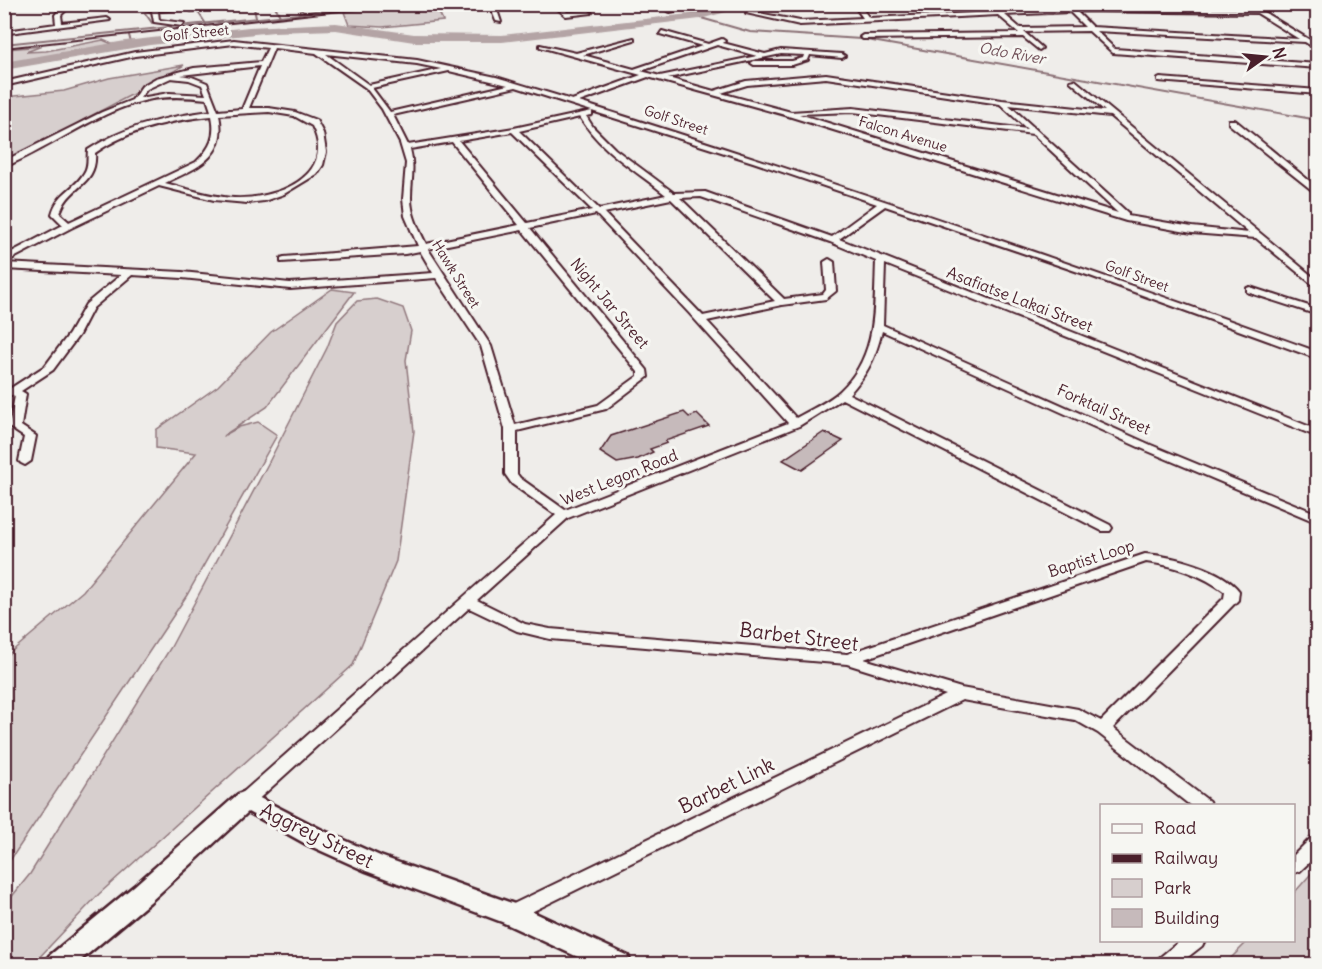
<svg xmlns="http://www.w3.org/2000/svg" width="1322" height="969" font-family="Delius,sans-serif">
	<style>
		.green { fill: #d7cfce; stroke: #90777c; stroke-width: 1.5 }
		.lines { fill: none; stroke-linecap: round; stroke-linejoin: round }
		.stream { stroke: #8a6f74; stroke-width: 2 }
		.river { fill: #b4a4a5; fill-rule: evenodd }
		.building { fill: #c6babb; stroke: #4a1f2b; stroke-width: 1.5 }
		.minor-casing { stroke: #4a1f2b; stroke-width: 4 }
		.secondary-casing { stroke: #4a1f2b; stroke-width: 5 }
		.minor { fill: #f6f6f2; fill-rule: evenodd }
		.secondary { fill: #f6f6f2; fill-rule: evenodd }
		.rail { stroke: #4a1f2b; stroke-width: 2 }
		.labels { text-anchor: middle; dominant-baseline: central; stroke-width: 6; stroke-linejoin: round; paint-order: stroke }
		.far-street-label { font-size: 14px; fill: #4a1f2b; stroke: #f6f6f2 }
		.far-water-label { font-size: 15px; font-style: italic; fill: #6f4e56; stroke: #f6f6f2 }
		.street-label { font-size: 16px; fill: #4a1f2b; stroke: #f6f6f2 }
		.near-street-label { font-size: 20px; fill: #4a1f2b; stroke: #f6f6f2 }
	</style>
	<rect width="100%" height="100%" fill="#efedea"/>
	<filter id="ink" filterUnits="userSpaceOnUse"><feTurbulence type="fractalNoise" baseFrequency=".0167" numOctaves="2"/><feDisplacementMap in="SourceGraphic" scale="12" xChannelSelector="R" yChannelSelector="G"/><feConvolveMatrix kernelMatrix="1 2 1 2 8 2 1 2 1" color-interpolation-filters="sRGB"/></filter>
	<g filter="url(#ink)">
		<g class="green">
			<polygon points="412,5 435,5 443,21 382,27 349,25 344,12"/>
			<polygon points="103,40 112,44 71,54 5,63 6,49 42,46 26,52 46,51"/>
			<polygon points="184,65 158,81 83,120 5,170 5,97 64,91 109,78"/>
			<polygon points="332,289 354,292 267,407 223,436 239,427 258,422 277,435 187,595 5,868 5,657 83,591 196,453 156,448 156,430 218,386 271,332"/>
			<polygon points="377,299 403,308 411,331 406,360 414,431 396,561 353,665 99,894 33,964 5,964 5,905 30,874 171,647 270,460 327,348 337,322 357,301"/>
			<polygon points="1317,867 1317,964 1225,964 1248,941 1294,940 1294,893"/>
		</g>
		<g class="lines">
			<g class="stream">
				<polyline points="274,4 280,16"/>
				<polyline points="254,8 256,18"/>
				<polyline points="196,9 206,24"/>
				<polyline points="145,13 152,23 155,23"/>
				<polyline points="298,14 304,8 302,4"/>
				<polyline points="701,18 750,32 861,39 1318,120"/>
				<polyline points="4,44 298,14 326,9 332,4"/>
				<polyline points="124,45 131,43 129,35"/>
			</g>
			<polygon class="river" points="723,4 738,4 726,12 700,19 502,42 414,42 336,30 274,32 150,45 4,70 4,62 125,41 249,27 336,23 414,34 502,35 689,14"/>
		</g>
		<g class="building">
			<polygon points="684,412 689,417 697,414 709,426 665,441 667,443 650,449 653,452 638,459 617,463 600,452 611,436"/>
			<polygon points="824,432 843,441 802,470 783,460"/>
		</g>
		<g class="lines">
			<g class="minor-casing">
				<g id="minor">
					<polygon points="64,4 144,4 155,8 192,4 196,10 191,11 189,8 158,11 159,20 184,23 182,26 154,22 152,11 142,8 69,7 61,15 62,23 107,18 110,20 9,33 6,31 56,24 55,15"/>
					<polygon points="489,4 495,4 501,22 496,21"/>
					<polygon points="552,4 559,4 567,12 589,11 592,13 566,16"/>
					<path d="M 651,4 C 659,4 664,8 671,8 C 679,9 695,4 706,4 L 670,12 Z"/>
					<path d="M 853,4 L 859,4 L 869,18 L 995,12 L 986,4 L 993,4 L 1001,12 L 1077,8 L 1069,4 L 1078,4 L 1086,7 L 1251,9 L 1249,7 L 1252,5 L 1318,45 L 1318,50 L 1305,42 L 1096,31 L 1115,49 L 1318,64 L 1318,68 L 1113,53 L 1089,31 L 1024,32 L 1041,47 L 1042,48 L 1039,50 L 1023,37 L 863,39 L 860,37 L 863,35 L 1019,33 L 998,15 L 800,25 L 746,13 L 749,11 L 800,21 L 863,18 ZM 1076,11 L 1257,13 L 1299,39 L 1092,27 ZM 1070,12 L 1085,27 L 1020,28 L 1005,15 Z"/>
					<path d="M 662,31 L 708,44 L 722,39 L 725,41 L 723,43 L 765,54 L 781,50 L 842,54 L 845,56 L 842,58 L 810,55 L 808,60 L 792,65 L 754,65 L 751,63 L 754,61 L 792,61 L 803,58 L 804,55 L 781,54 L 668,78 L 714,91 L 746,81 L 826,74 L 1002,100 L 1105,111 L 1070,81 L 1075,80 L 1318,281 L 1318,289 L 1256,238 L 1192,233 L 1126,221 L 785,115 L 648,77 L 579,102 C 828,180 1073,264 1318,352 L 1318,359 L 1090,276 L 885,206 L 839,239 L 1318,430 L 1318,437 L 885,264 L 883,325 L 1151,445 L 1318,514 L 1318,523 L 1143,449 L 882,331 C 875,359 868,373 849,394 L 1110,525 L 1112,528 L 1110,531 L 1102,531 L 842,399 L 799,426 L 568,518 L 477,600 L 525,624 L 550,629 L 847,654 L 1145,554 C 1172,556 1222,568 1239,591 L 1238,600 L 1113,728 L 1209,801 L 1211,806 L 1191,806 L 1098,733 L 1075,720 L 962,700 L 511,922 L 505,920 L 502,914 L 505,908 L 946,695 L 847,664 L 550,639 L 517,631 L 469,608 L 252,805 L 246,807 L 240,805 L 238,800 L 240,795 L 556,515 L 512,484 L 505,474 L 505,429 L 481,346 L 436,278 L 290,289 L 182,278 L 132,275 L 93,308 L 79,335 L 53,370 L 21,391 L 26,394 L 21,426 L 36,436 L 31,461 L 25,465 L 21,463 L 19,461 L 24,437 L 9,427 L 15,396 L 4,393 L 4,387 L 11,388 L 45,366 L 69,334 L 86,304 L 121,275 L 4,269 L 4,263 L 182,272 L 290,283 L 433,273 L 420,251 L 405,254 L 281,262 L 281,258 L 284,257 L 418,246 L 405,216 L 403,199 L 406,163 L 400,143 L 382,109 L 366,88 L 316,53 L 274,48 L 249,108 L 269,108 L 295,112 L 316,120 L 323,133 L 326,152 L 323,165 L 317,174 L 284,194 L 264,201 L 247,203 L 214,200 L 159,186 L 71,228 L 4,263 L 4,256 L 63,225 L 52,214 C 58,192 74,190 84,173 C 89,166 87,158 88,150 C 124,126 169,116 211,111 L 207,99 C 189,97 170,96 152,99 C 99,109 54,147 4,167 L 4,161 L 102,112 L 132,100 L 142,86 L 156,78 L 194,68 L 261,62 L 268,48 L 234,44 L 135,56 L 4,86 L 4,82 L 135,52 L 234,40 L 417,60 L 496,77 L 572,100 L 641,75 L 540,47 L 540,45 L 576,53 L 634,38 L 634,40 L 583,55 L 634,69 L 702,46 L 660,34 ZM 717,45 L 757,56 L 660,76 L 641,71 ZM 326,54 L 417,64 L 441,69 L 369,85 ZM 260,66 L 242,109 L 218,111 L 207,83 L 192,77 L 181,75 ZM 449,71 L 508,85 L 390,112 L 372,88 ZM 171,78 L 189,80 L 202,85 L 206,95 L 169,93 L 140,98 L 147,89 ZM 826,78 L 1000,104 L 1027,129 L 853,108 L 791,112 L 721,93 L 747,85 ZM 516,87 L 753,162 L 877,204 L 832,237 L 705,192 L 674,193 L 615,149 L 593,127 L 586,116 L 592,115 L 592,111 L 514,128 L 408,145 L 393,115 ZM 1009,105 L 1110,116 L 1249,233 L 1192,227 L 1128,216 L 1128,213 ZM 269,112 L 294,116 L 312,126 C 338,177 274,200 234,198 C 211,197 188,189 165,183 C 197,168 228,157 219,115 ZM 853,112 L 1033,134 L 1118,213 L 799,114 ZM 212,116 C 216,136 211,148 196,162 L 69,222 L 60,214 C 67,186 98,186 95,153 C 129,129 172,120 212,116 ZM 580,117 C 601,152 636,170 666,195 L 599,209 L 519,131 ZM 512,132 L 592,210 L 527,223 L 459,141 ZM 452,142 L 519,225 L 426,244 C 419,229 411,215 411,198 C 411,180 415,168 410,149 ZM 701,197 L 830,242 L 876,261 C 874,308 878,356 840,391 C 828,402 810,410 796,418 L 707,321 L 782,305 L 826,299 L 836,291 L 834,262 L 829,259 L 824,262 L 826,290 L 823,294 L 784,299 L 680,198 ZM 671,199 L 775,301 L 703,316 L 604,213 ZM 596,214 L 689,313 L 788,423 L 565,510 L 520,478 L 517,474 L 517,431 L 606,409 L 648,377 L 647,370 L 530,228 ZM 522,230 L 638,372 L 638,376 L 598,405 L 515,425 L 491,346 L 428,249 ZM 1146,562 C 1173,565 1203,575 1225,592 L 1224,598 L 1101,721 L 1078,709 L 961,688 L 864,659 Z"/>
					<polygon points="1160,78 1318,90 1318,94 1158,81 1158,79"/>
					<polygon points="1229,120 1235,120 1318,188 1318,195 1229,124"/>
					<polygon points="1250,287 1318,309 1318,315 1247,292 1247,288"/>
					<polygon points="1318,835 1318,854 1300,871 1294,873 1294,855 1312,837"/>
					<polygon points="1181,940 1205,940 1202,946 1179,964 1156,964 1159,958"/>
				</g>
			</g>
			<g class="secondary-casing">
				<polygon id="secondary" points="246,791 322,830 380,856 520,906 628,956 631,964 593,964 502,922 366,871 306,844 248,812 150,902 76,964 46,964 49,956 134,886 238,794"/>
			</g>
			<use href="#minor" class="minor"/>
			<use href="#secondary" class="secondary"/>
			<polyline class="rail" points="4,48 403,4"/>
		</g>
	</g>
	<g class="labels">
		<g class="far-street-label">
			<text transform="translate(196 33) rotate(-6)">Golf Street</text>
			<text transform="translate(676 120) rotate(18)">Golf Street</text>
			<text transform="translate(903 134) rotate(17)">Falcon Avenue</text>
			<text transform="translate(456 274) rotate(58)">Hawk Street</text>
			<text transform="translate(1137 276) rotate(20)">Golf Street</text>
		</g>
		<g class="far-water-label">
			<text transform="translate(1012 53) rotate(10)">Odo River</text>
		</g>
		<g class="street-label">
			<text transform="translate(1020 299) rotate(21)">Asafiatse Lakai Street</text>
			<text transform="translate(610 303) rotate(50)">Night Jar Street</text>
			<text transform="translate(1104 409) rotate(24)">Forktail Street</text>
			<text transform="translate(619 477) rotate(-22)">West Legon Road</text>
			<text transform="translate(1091 558) rotate(-18)">Baptist Loop</text>
		</g>
		<g class="near-street-label">
			<text transform="translate(799 636) rotate(7)">Barbet Street</text>
			<text transform="translate(726 785) rotate(-26)">Barbet Link</text>
			<text transform="translate(317 835) rotate(26)">Aggrey Street</text>
		</g>
	</g>
	<rect width="1322" height="969" fill="none" stroke="#f6f6f2" stroke-width="24"/>
	<rect x="12" y="12" width="1298" height="945" fill="none" stroke="#4a1f2b" stroke-width="2" filter="url(#ink)"/>
	<rect x="1100" y="804" width="195" height="138" fill="#f6f6f2" stroke="#b1a0a2" stroke-width="1.5"/>
	<rect x="1112" y="824" width="30" height="9" fill="#f6f6f2" stroke="#b1a0a2" stroke-width="1.5"/>
	<text x="1154" y="834" font-size="18" fill="#4a1f2b">Road</text>
	<rect x="1112" y="854" width="30" height="9" fill="#4a1f2b" stroke="#b1a0a2" stroke-width="1.5"/>
	<text x="1154" y="864" font-size="18" fill="#4a1f2b">Railway</text>
	<rect x="1112" y="879" width="30" height="18" fill="#d7cfce" stroke="#b1a0a2" stroke-width="1.5"/>
	<text x="1154" y="894" font-size="18" fill="#4a1f2b">Park</text>
	<rect x="1112" y="909" width="30" height="18" fill="#c6babb" stroke="#b1a0a2" stroke-width="1.5"/>
	<text x="1154" y="924" font-size="18" fill="#4a1f2b">Building</text>
	<g transform="translate(1265 57) rotate(75)" stroke="#f6f6f2" stroke-width="4.5" paint-order="stroke">
	<path d="M0-4.5L10 22L0 15L-10 22Z" fill="#4a1f2b"/>
	<text y="-9" font-size="16" font-weight="bold" text-anchor="middle" fill="#4a1f2b">N</text>
	</g>
</svg>
